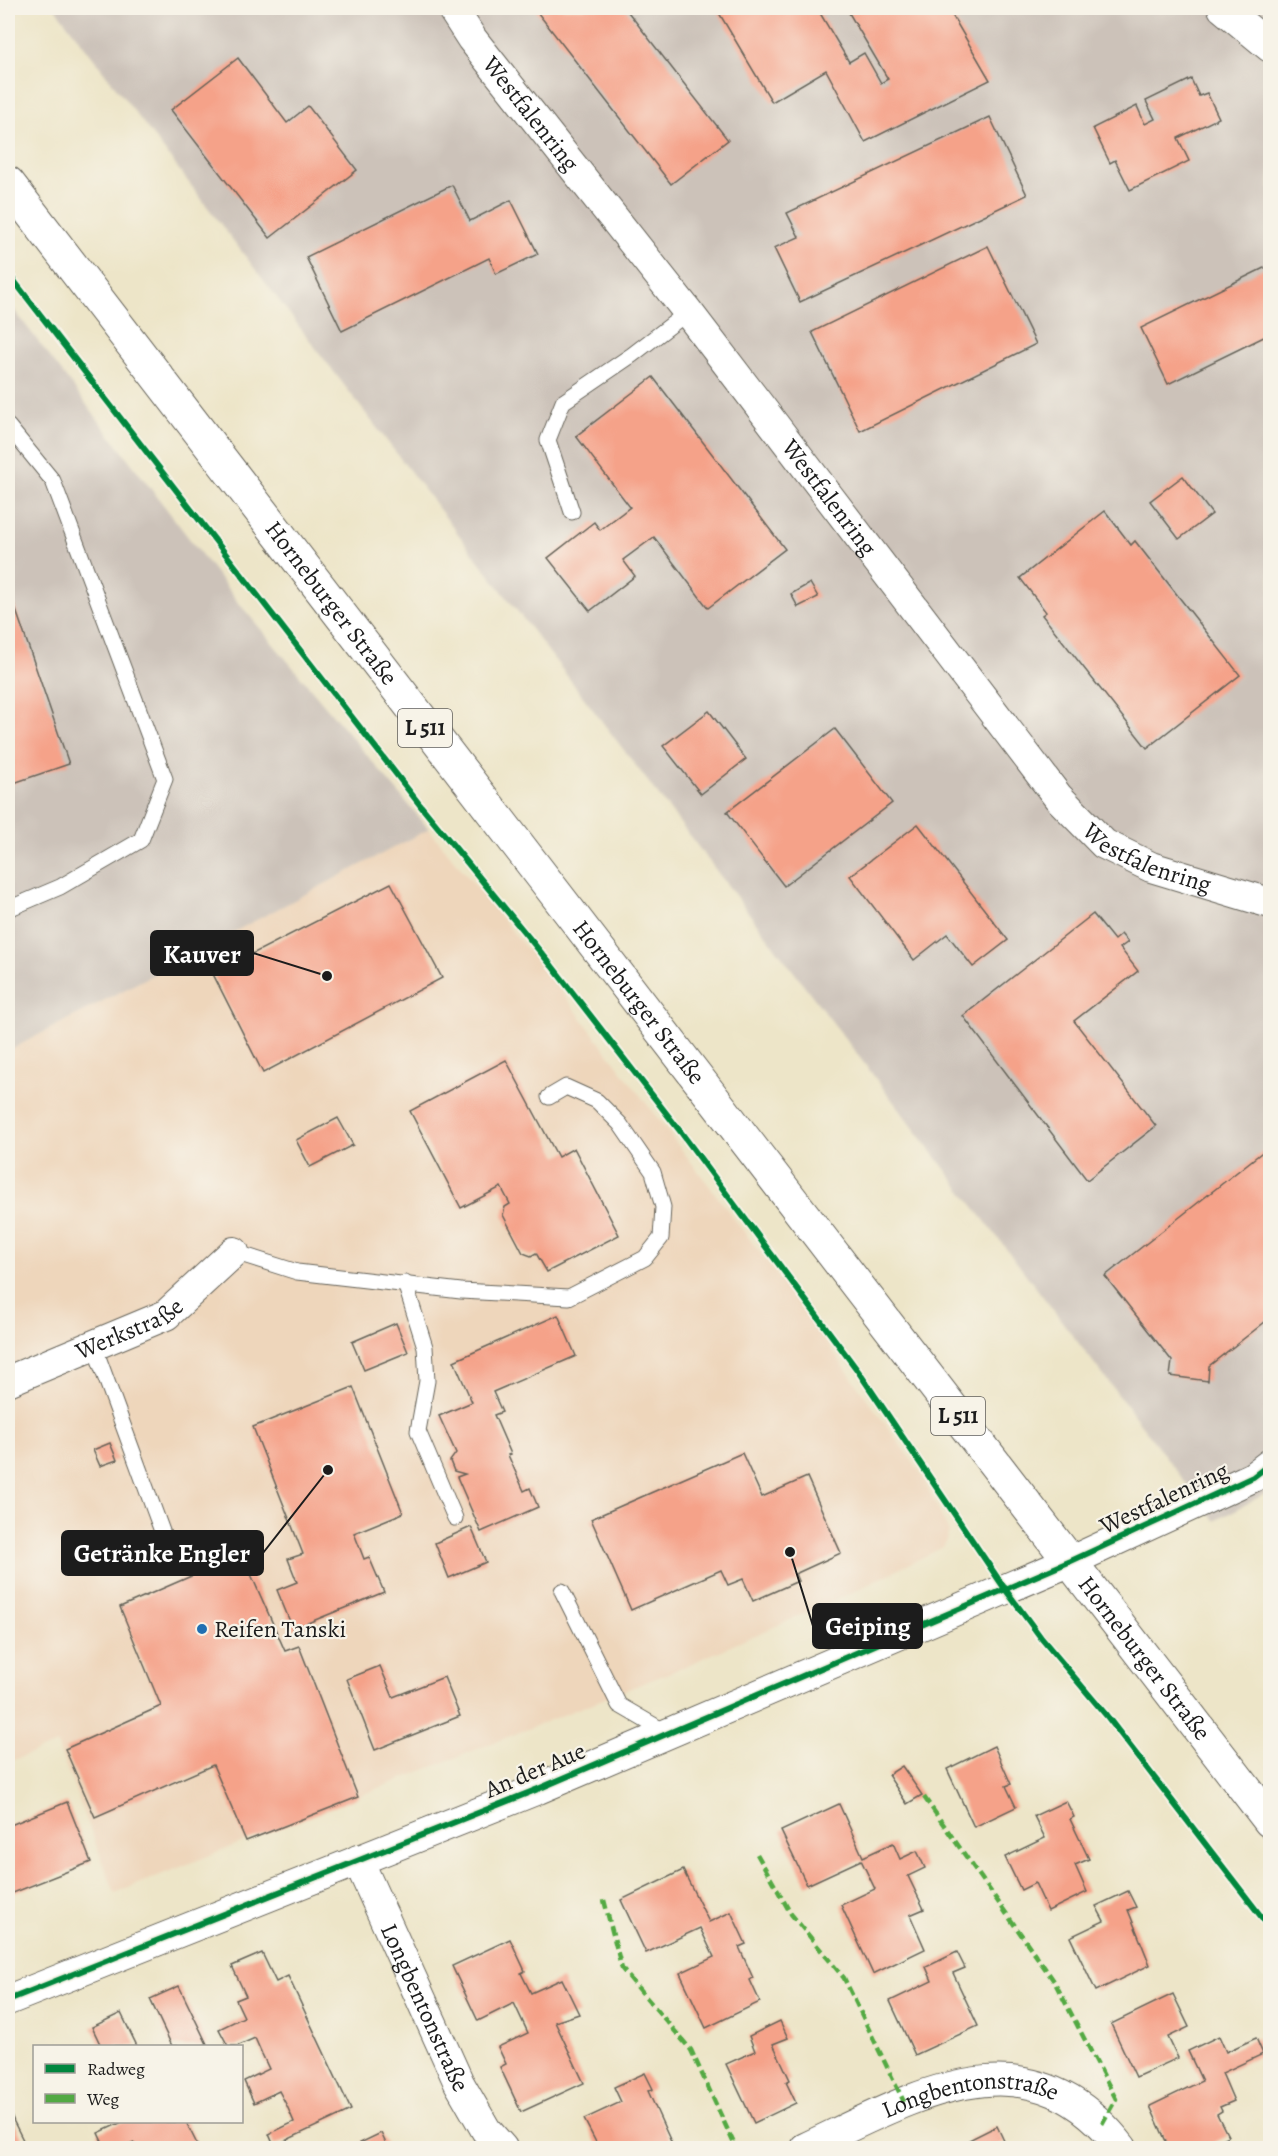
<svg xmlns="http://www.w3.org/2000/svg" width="1278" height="2156" font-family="Alegreya,serif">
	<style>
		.built { fill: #eed6bb }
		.industrial { fill: #ccc2b9 }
		.building { fill: #f5a289 }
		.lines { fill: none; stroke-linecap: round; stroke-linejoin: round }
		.lane-casing { stroke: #656258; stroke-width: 17 }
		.street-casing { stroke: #656258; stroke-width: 32 }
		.primary-casing { stroke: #656258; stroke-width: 35 }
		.lane { stroke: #fff; stroke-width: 15 }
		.street { stroke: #fff; stroke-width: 30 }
		.primary { stroke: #fff; stroke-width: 33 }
		.quiet { stroke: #52a943; stroke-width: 4.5; stroke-dasharray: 9 4.5; stroke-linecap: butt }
		.cycleway-casing { stroke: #f7f3e8; stroke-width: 10 }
		.cycleway { stroke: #00873e; stroke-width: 6 }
		.poi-dot { fill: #1f6fb2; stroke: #f7f3e8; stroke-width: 2 }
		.labels { text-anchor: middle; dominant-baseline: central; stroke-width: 4.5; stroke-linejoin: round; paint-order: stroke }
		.shield { fill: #f7f3e8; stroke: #5e5c59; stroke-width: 1.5 }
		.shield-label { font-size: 22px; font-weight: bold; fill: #1c1c1c }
		.street-label { font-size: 24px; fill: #1c1c1c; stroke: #f7f3e8 }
		.poi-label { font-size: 24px; fill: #1c1c1c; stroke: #f7f3e8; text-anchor: start }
		.leader { fill: none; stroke: #1c1c1c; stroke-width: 2 }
		.callout-dot { fill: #1c1c1c; stroke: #f7f3e8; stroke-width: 2 }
		.callout { fill: #1c1c1c; stroke: #1c1c1c; stroke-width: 2 }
		.callout-label { font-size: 26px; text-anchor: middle; font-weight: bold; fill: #fff }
	</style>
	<rect width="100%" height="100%" fill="#f7f3e8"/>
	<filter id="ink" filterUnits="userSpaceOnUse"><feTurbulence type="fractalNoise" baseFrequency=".0167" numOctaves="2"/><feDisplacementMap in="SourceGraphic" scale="12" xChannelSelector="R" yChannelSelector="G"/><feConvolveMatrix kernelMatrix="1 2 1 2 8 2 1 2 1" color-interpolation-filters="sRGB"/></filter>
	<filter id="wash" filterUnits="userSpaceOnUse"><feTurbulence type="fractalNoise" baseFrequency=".008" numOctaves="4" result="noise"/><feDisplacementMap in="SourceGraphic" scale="24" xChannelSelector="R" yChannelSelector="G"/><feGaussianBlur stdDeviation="1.35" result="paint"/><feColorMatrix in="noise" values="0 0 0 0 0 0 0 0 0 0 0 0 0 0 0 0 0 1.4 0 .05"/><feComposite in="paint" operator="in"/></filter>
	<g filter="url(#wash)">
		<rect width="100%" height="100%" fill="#ede5c8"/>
		<polygon class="built" points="429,829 560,990 787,1288 920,1472 949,1532 943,1547 855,1591 681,1668 115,1893 57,1744 8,1762 8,1051"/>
		<g class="industrial">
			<polygon points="55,8 1270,8 1270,1491 1215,1521"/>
			<polygon points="8,302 237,601 429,829 8,1051"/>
		</g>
		<g id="blocks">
			<g class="building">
				<polygon points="534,8 625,8 728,140 671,184"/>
				<polygon points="716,8 817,8 849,62 864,53 881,83 888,79 846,8 948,8 990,80 865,142 826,70 772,102"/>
				<polygon points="238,58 287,123 308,106 357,170 270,238 171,110"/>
				<polygon points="1191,79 1199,96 1207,93 1219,118 1178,138 1189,161 1130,190 1115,160 1110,163 1093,128 1137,106 1145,124 1155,119 1146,101"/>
				<polygon points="990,117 1027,195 800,302 774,248 799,237 787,213"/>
				<polygon points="452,185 470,221 511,200 538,254 496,274 489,258 342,331 306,257"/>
				<polygon points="988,246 1036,344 860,431 812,332"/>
				<polygon points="1270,265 1270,334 1168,384 1141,328"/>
				<polygon points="653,377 785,549 708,608 654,537 623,560 635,576 590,611 548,558 594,522 600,530 630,507 576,436"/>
				<polygon points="1183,476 1212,514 1179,539 1150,501"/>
				<polygon points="1105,511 1131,545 1135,541 1240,675 1147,748 1042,615 1046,612 1020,578"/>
				<polygon points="810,583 818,597 798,607 791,594"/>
				<polygon points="8,587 69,764 8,785"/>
				<polygon points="709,711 746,759 701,794 663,746"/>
				<polygon points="835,729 892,803 784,886 727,812"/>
				<polygon points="918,824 1008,940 973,967 947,934 914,960 850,876"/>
				<polygon points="391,883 442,978 263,1073 213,974"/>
				<polygon points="1093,914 1114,940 1121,934 1128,942 1120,948 1138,971 1074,1021 1156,1126 1087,1180 963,1016"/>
				<polygon points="506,1060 558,1157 574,1148 619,1235 547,1272 536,1253 531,1256 523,1253 503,1215 505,1207 510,1204 501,1187 461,1208 410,1111"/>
				<polygon points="338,1118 353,1145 310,1167 296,1140"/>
				<polygon points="1270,1146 1270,1318 1209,1366 1208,1381 1170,1376 1172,1361 1105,1276"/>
				<polygon points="558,1315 576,1356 493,1392 502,1412 494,1415 511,1454 508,1455 524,1491 530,1488 538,1507 481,1532 457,1477 465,1474 454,1471 450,1461 456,1453 439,1416 472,1402 454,1361"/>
				<polygon points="396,1323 408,1352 364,1370 352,1342"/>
				<polygon points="353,1387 403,1513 354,1533 364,1559 369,1557 384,1592 293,1629 277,1590 297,1582 288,1559 303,1554 253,1427"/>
				<polygon points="110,1443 117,1460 100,1466 93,1450"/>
				<polygon points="742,1453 762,1497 807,1477 841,1553 795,1574 798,1581 753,1601 743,1579 728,1585 721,1570 631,1610 591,1519"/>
				<polygon points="471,1527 486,1562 449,1578 435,1543"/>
				<polygon points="242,1554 285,1651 299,1646 358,1797 246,1841 213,1765 95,1817 65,1749 161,1706 120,1607"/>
				<polygon points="380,1666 393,1697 444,1677 460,1716 375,1750 347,1679"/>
				<polygon points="994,1746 1011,1784 1006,1786 1016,1807 974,1827 947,1769"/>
				<polygon points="902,1766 922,1795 907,1804 888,1775"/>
				<polygon points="1066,1801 1074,1817 1070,1819 1089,1859 1075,1865 1087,1892 1048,1911 1035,1883 1021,1890 1005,1857 1045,1838 1034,1816"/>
				<polygon points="67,1802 91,1862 8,1895 8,1826"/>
				<polygon points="839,1804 863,1857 893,1843 900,1859 917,1851 925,1868 908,1876 924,1909 910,1915 925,1949 873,1974 841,1905 875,1889 861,1860 807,1885 781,1831"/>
				<polygon points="683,1870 709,1922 731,1912 746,1944 739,1947 753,1978 750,1980 760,2002 706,2028 680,1973 714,1957 700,1928 646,1953 621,1900"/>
				<polygon points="1128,1891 1136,1907 1128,1910 1150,1965 1096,1991 1070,1937 1104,1921 1096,1906"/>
				<polygon points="510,1939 525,1971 521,1973 531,1993 562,1979 579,2014 555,2022 584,2083 521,2112 500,2067 506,2064 498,2047 528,2033 514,2003 478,2021 452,1966"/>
				<polygon points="957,1952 965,1968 953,1973 978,2026 915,2055 890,2001 932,1981 926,1967"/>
				<polygon points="262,1953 276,1982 288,1976 351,2110 274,2146 269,2134 294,2122 287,2106 279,2091 254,2103 244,2081 269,2069 262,2054 255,2038 237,2046 228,2046 219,2029 244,2017 236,2000 246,1996 232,1966"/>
				<polygon points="179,1986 207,2044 202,2046 172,2046 150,1999"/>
				<polygon points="1173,1994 1189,2027 1168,2037 1178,2058 1136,2077 1111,2024"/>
				<polygon points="121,2013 137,2046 101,2046 92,2027"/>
				<polygon points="780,2021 788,2038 773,2044 790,2080 786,2082 796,2103 754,2123 726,2064 755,2051 749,2036"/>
				<polygon points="1219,2036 1226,2052 1256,2038 1263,2054 1222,2073 1234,2101 1220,2107 1222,2111 1217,2114 1228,2136 1203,2148 1169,2148 1150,2106 1202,2081 1188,2051"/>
				<polygon points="645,2073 653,2089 648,2091 672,2144 662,2148 599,2148 584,2119 621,2102 614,2087"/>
				<polygon points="8,2107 14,2122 27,2148 8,2148"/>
				<polygon points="122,2122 186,2122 199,2148 137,2148 134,2143 122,2148 105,2148 98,2133"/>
				<polygon points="997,2126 1005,2143 993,2148 973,2148 969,2140"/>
				<polygon points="381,2133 388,2148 362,2148 360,2143"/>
			</g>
		</g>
	</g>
	<g filter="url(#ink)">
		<use href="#blocks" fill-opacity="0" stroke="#656258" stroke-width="1.5"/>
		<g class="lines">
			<g class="lane-casing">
				<g id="lane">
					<polyline points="8,426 53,481 165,779 141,840 60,887 8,909"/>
					<polyline points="572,512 548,440 563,402 632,355 688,312"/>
					<polyline points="234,1252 297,1272 461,1291 569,1297 645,1258 661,1238 663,1207 653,1172 620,1124 597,1101 566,1087 549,1097"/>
					<polyline points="405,1283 425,1347 427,1381 418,1431 455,1518"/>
					<polyline points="94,1346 167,1545"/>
					<polyline points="562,1591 619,1705 667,1733"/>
				</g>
			</g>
			<g class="street-casing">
				<g id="street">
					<path id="s1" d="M 452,8 L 472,39 L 688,312 L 1058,797 L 1104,844 L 1151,867 L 1270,903"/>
					<polyline points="1223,8 1270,47"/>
					<path id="s2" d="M 8,1381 L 166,1315 L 234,1252"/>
					<path id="s3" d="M 358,1860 L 459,2083 L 486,2130 L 502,2148"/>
					<polyline points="8,2000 538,1789 1071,1561 1253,1477 1270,1464"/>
					<path id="s4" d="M 805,2148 C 914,2097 1028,2026 1122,2148"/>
				</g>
			</g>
			<g class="primary-casing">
				<g id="primary">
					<path id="s5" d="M 8,183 L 1270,1821"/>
				</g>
			</g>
			<use href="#lane" class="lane"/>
			<use href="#street" class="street"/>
			<use href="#primary" class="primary"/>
			<g class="quiet">
				<polyline points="924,1797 1054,1981 1116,2099 1102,2124"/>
				<polyline points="757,1854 791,1914 844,1978 904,2102"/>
				<polyline points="604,1900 622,1969 691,2050 736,2148"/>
			</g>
			<g class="cycleway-casing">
				<g id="cycleway">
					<polyline points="8,273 420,805 552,966 680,1131 858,1371 1005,1589 1042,1639 1106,1715 1270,1928"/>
					<polyline points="8,2000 538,1789 1071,1561 1253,1477 1270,1464"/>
				</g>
			</g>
			<use href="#cycleway" class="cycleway"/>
		</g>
	</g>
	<circle class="poi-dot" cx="202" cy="1629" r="6"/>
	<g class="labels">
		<g class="shield">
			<rect x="398" y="709" width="54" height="38" rx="4.5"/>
			<rect x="931" y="1397" width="54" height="38" rx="4.5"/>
		</g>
		<g class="shield-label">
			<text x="425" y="728">L 511</text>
			<text x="958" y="1416">L 511</text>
		</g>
		<g class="street-label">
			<text stroke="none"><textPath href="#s1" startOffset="132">Westfalenring</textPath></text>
			<text stroke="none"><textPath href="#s1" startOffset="618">Westfalenring</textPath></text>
			<text stroke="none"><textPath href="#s5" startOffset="530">Horneburger Straße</textPath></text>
			<text stroke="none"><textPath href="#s1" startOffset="1106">Westfalenring</textPath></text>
			<text stroke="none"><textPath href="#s5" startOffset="1034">Horneburger Straße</textPath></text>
			<text stroke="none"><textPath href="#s2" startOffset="132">Werkstraße</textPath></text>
			<text transform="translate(1164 1498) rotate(-25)">Westfalenring</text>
			<text stroke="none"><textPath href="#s5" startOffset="1862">Horneburger Straße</textPath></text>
			<text transform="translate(535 1770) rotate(-23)">An der Aue</text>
			<text stroke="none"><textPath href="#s3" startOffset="162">Longbentonstraße</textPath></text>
			<text stroke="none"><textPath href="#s4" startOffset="177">Longbentonstraße</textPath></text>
		</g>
		<g class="poi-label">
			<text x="214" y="1629">Reifen Tanski</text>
		</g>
	</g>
	<path class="leader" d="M327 976L253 953M328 1470L263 1553M790 1552L813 1626"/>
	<g class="callout-dot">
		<circle cx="327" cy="976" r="6"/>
		<circle cx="328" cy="1470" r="6"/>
		<circle cx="790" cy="1552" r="6"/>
	</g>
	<g class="callout">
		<rect x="151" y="931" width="102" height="44" rx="6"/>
		<rect x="62" y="1531" width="201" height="44" rx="6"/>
		<rect x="813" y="1604" width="109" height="44" rx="6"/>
	</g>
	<g class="callout-label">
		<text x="202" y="963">Kauver</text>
		<text x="162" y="1562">Getränke Engler</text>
		<text x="868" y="1635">Geiping</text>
	</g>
	<rect width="1278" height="2156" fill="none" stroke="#f7f3e8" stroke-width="30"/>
	<rect x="33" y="2045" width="210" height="78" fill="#f7f3e8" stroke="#9f9d96" stroke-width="1.5"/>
	<rect x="45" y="2064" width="30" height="9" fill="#00873e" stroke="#9f9d96" stroke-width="1.5"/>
	<text x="87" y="2075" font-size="18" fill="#1c1c1c">Radweg</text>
	<rect x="45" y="2094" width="30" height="9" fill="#52a943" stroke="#9f9d96" stroke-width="1.5"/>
	<text x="87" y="2105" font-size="18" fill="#1c1c1c">Weg</text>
</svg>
